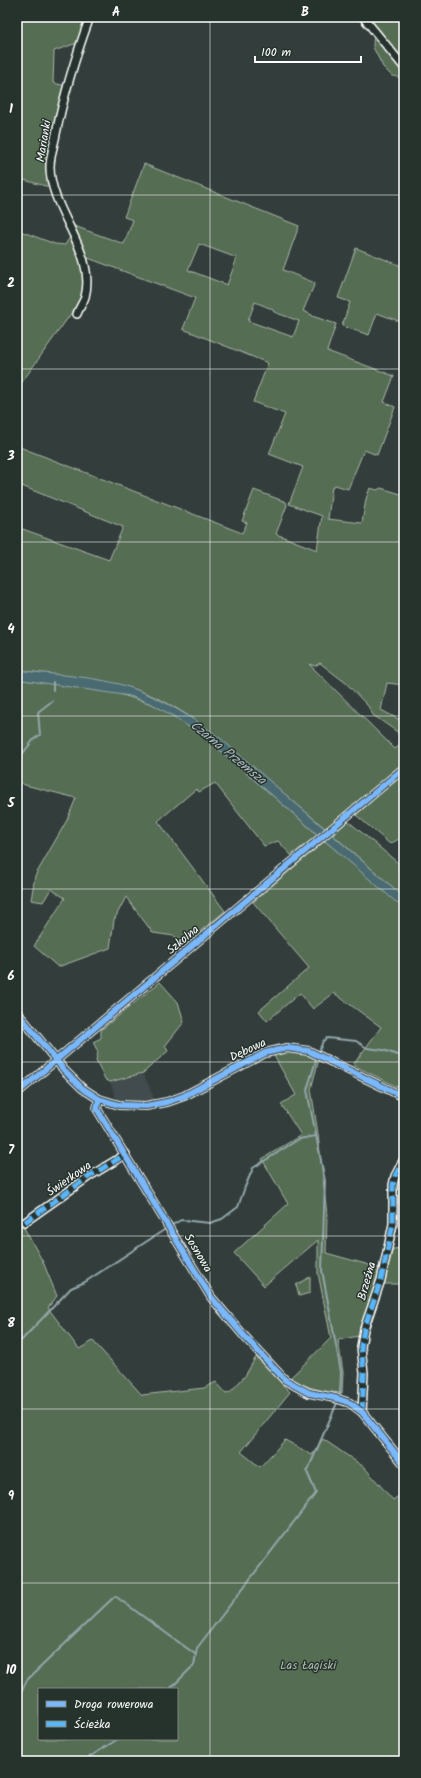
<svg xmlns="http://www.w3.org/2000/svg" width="421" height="1778" font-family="Kalam,sans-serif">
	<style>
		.built { fill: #424b4d }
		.green { fill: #556d53; stroke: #aab6a9; fill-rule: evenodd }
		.water { fill: #4a6b71; stroke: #92a6aa }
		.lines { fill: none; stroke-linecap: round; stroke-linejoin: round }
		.stream { stroke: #92a6aa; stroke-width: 2 }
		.minor-casing { stroke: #fff; stroke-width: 10 }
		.minor { stroke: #26332d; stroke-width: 7 }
		.quiet { stroke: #59b6f9; stroke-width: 5; stroke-dasharray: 10 5; stroke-linecap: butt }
		.cycleway-casing { stroke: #26332d; stroke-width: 8 }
		.cycleway { stroke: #7ab7fb; stroke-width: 6 }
		.grid { fill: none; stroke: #fff; stroke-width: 1; stroke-opacity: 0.55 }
		.labels { text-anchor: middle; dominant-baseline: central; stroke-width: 3; stroke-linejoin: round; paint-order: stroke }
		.street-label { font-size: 12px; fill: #fff; stroke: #26332d }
		.park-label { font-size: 12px; fill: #b2bdb2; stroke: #26332d }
		.water-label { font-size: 13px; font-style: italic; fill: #aebcbf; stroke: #26332d }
		.neatline { fill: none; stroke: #fff; stroke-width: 1.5 }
		.grid-label { font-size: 13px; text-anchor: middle; font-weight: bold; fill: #fff }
	</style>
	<rect width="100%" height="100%" fill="#333e3c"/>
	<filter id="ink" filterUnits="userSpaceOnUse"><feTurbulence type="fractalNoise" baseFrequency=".025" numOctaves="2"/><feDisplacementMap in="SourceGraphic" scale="8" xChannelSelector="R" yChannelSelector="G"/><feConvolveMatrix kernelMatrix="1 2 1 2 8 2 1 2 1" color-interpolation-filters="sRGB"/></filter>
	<g filter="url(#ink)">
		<polygon class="built" points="143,1073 155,1100 148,1102 117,1101 110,1082"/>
		<g class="green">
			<polygon points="17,17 86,17 77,43 54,51 53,83 67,86 48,151 46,169 49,187 17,178"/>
			<polygon points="364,17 404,17 404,78 392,76 383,67 373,47 374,28"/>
			<path d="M 144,164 L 299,226 L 283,270 L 315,283 L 303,311 L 312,315 L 312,316 L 336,324 L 327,351 L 394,376 L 384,402 L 395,407 L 377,455 L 364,450 L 348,489 L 335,485 L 332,487 L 328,519 L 362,523 L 366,499 L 370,488 L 377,490 L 381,488 L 404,495 L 404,685 L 387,683 L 381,710 L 404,722 L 404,739 L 396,731 L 373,715 L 368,706 L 346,683 L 320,663 L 315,666 L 309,664 L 395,749 L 400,745 L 404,750 L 404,763 L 326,829 C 301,808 277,787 252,766 C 216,735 178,702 131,688 C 94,677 55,675 17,670 L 17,527 L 109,560 L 123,527 L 17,484 L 17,446 L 242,533 L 247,523 L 242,521 L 254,490 L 286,502 L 287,505 L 276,534 L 317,550 L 322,516 L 289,504 L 303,467 L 269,454 L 285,414 L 253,402 L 268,363 L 183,329 L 195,298 L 88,258 L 88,284 L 80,301 L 17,389 L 17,225 L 20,231 L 55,244 L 65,245 L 70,237 L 66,223 L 124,244 L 133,220 L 124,217 ZM 199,244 L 237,258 L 227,285 L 188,270 ZM 255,302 L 272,309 L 274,312 L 299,321 L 293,337 L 248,321 Z"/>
			<polygon points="356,248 404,267 404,323 377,313 369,335 342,326 350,302 338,298"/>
			<polygon points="17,679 116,693 152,704 173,716 207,739 318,835 291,855 278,841 264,846 215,783 199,792 196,789 158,821 225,911 186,943 174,936 153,933 126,897 114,920 110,948 58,967 34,946 65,898 51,889 43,902 31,900 35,876 67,820 76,798 25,785 17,781"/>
			<polygon points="404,772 404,836 390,844 356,815"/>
			<polygon points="348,821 404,868 404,897 333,835"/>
			<polygon points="325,841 404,908 404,1090 353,1065 381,1027 334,993 313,1009 300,993 267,1021 259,1011 309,968 253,902"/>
			<polygon points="160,982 178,1002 184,1022 165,1046 168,1051 143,1073 110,1082 105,1079 96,1060 98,1052 93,1042 101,1038 101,1030"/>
			<path d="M 287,1052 L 304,1053 L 319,1059 L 311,1089 L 318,1134 L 327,1215 L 326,1253 L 380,1268 L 359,1336 L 338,1340 L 343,1372 L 342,1393 C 323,1392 306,1387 289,1379 L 331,1338 L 318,1273 L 318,1240 L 264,1286 L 234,1253 L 288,1204 L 262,1159 L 301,1135 L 281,1104 L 296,1095 L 273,1054 Z"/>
			<polygon points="404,1167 404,1202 397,1203 397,1181"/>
			<path d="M 23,1226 L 43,1262 L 57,1296 L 48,1308 L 79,1349 L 93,1341 L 142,1395 L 204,1388 L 216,1382 L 226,1393 L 230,1392 L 245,1376 L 256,1357 L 290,1392 L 241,1452 L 260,1467 L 285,1440 L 312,1455 L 323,1439 L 364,1467 L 393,1500 L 404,1492 L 404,1761 L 17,1761 L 17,1229 ZM 39,1689 L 177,1689 L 177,1739 L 39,1739 Z"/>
			<polygon points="404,1248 404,1284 382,1284 393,1249"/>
			<polygon points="310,1277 310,1293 299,1296 296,1285"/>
		</g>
		<path class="water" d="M 17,670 C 53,675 99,676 132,688 C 165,700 193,718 220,738 L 404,897 L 404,909 L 207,739 L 173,716 L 152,704 L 130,696 L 17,679 Z"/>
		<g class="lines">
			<g class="stream">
				<polyline points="53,690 53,682"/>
				<polyline points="17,761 34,739 40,735 38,712 52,701"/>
				<polyline points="319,1051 323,1041 327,1038 356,1041 367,1048 383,1050 404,1057"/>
				<polyline points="317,1057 307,1090 325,1181 322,1270 341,1372 340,1394"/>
				<polyline points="172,1225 181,1220 210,1223 222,1219 238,1207 245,1187 253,1168 299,1139 316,1136"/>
				<polyline points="17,1345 71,1288 85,1282 164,1230"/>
				<polyline points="170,1689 194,1665 197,1648 316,1493 307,1472 337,1403"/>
				<polyline points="17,1701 27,1680 115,1596 195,1654"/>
				<polyline points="83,1761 118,1739"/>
			</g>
			<g class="minor-casing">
				<g id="minor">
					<polyline points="363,17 404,67"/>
					<path d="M 77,314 C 79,308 83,303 85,297 C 97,252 50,211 50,167 C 50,156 54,145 56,134 C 64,94 76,55 90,17"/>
					<polyline points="17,1012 64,1070 82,1088 99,1099 119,1105 146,1106 167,1102 184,1096 265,1053 287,1048 309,1051 404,1097"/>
					<polyline points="17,1093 404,768"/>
					<polyline points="99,1099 97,1109 211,1297 245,1337 285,1380 309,1393 335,1398 350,1403 362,1412 404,1464"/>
					<polyline points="25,1222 90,1176 126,1154"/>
					<polyline points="362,1412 364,1373 361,1347 364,1329 381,1280 393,1224 393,1185 395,1176 404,1159"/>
				</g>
			</g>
			<use href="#minor" class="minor"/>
			<g class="quiet">
				<polyline points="25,1222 90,1176 126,1154"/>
				<polyline points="362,1412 364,1373 361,1347 364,1329 381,1280 393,1224 393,1185 395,1176 404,1159"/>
			</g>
			<g class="cycleway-casing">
				<g id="cycleway">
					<polyline points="17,1012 64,1070 82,1088 99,1099 119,1105 146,1106 167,1102 184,1096 265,1053 287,1048 309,1051 404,1097"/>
					<polyline points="17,1093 404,768"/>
					<polyline points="99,1099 97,1109 211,1297 245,1337 285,1380 309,1393 335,1398 350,1403 362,1412 404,1464"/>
				</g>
			</g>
			<use href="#cycleway" class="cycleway"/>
		</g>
	</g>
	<path class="grid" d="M 210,17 L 210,1761M 17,195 L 404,195M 17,369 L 404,369M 17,542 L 404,542M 17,716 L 404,716M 17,889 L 404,889M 17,1062 L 404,1062M 17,1236 L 404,1236M 17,1409 L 404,1409M 17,1583 L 404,1583"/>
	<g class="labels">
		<g class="street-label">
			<text transform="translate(44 141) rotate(-81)">Marianki</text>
			<text transform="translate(183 940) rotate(-40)">Szkolna</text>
			<text transform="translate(248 1050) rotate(-25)">Dębowa</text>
			<text transform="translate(69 1179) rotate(-35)">Świerkowa</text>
			<text transform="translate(198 1253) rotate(59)">Sosnowa</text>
			<text transform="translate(367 1281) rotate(-74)">Brzeźna</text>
		</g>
		<g class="park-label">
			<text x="308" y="1665">Las Łagiski</text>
		</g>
		<g class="water-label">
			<text transform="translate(228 753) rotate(39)">Czarna Przemsza</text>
		</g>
	</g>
	<rect width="421" height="1778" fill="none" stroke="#26332d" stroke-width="44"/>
	<rect x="38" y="1688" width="140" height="52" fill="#26332d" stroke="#7d8581"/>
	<rect x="46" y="1701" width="20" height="6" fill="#7ab7fb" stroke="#7d8581"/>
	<text x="74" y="1708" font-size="12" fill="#ffffff">Droga rowerowa</text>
	<rect x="46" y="1721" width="20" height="6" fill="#59b6f9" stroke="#7d8581"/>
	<text x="74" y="1728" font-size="12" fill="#ffffff">Ścieżka</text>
	<path d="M255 56v6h106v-6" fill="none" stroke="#ffffff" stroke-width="2"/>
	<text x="261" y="56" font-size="12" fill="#ffffff" stroke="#26332d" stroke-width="3" paint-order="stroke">100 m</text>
	<rect x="22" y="22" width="377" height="1734" class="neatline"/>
	<g class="grid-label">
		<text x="116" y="16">A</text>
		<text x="305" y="16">B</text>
		<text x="11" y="113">1</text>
		<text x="11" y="287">2</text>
		<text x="11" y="460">3</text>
		<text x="11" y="633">4</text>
		<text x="11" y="807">5</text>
		<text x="11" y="980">6</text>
		<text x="11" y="1154">7</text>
		<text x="11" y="1327">8</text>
		<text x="11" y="1500">9</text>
		<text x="11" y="1674">10</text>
	</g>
</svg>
